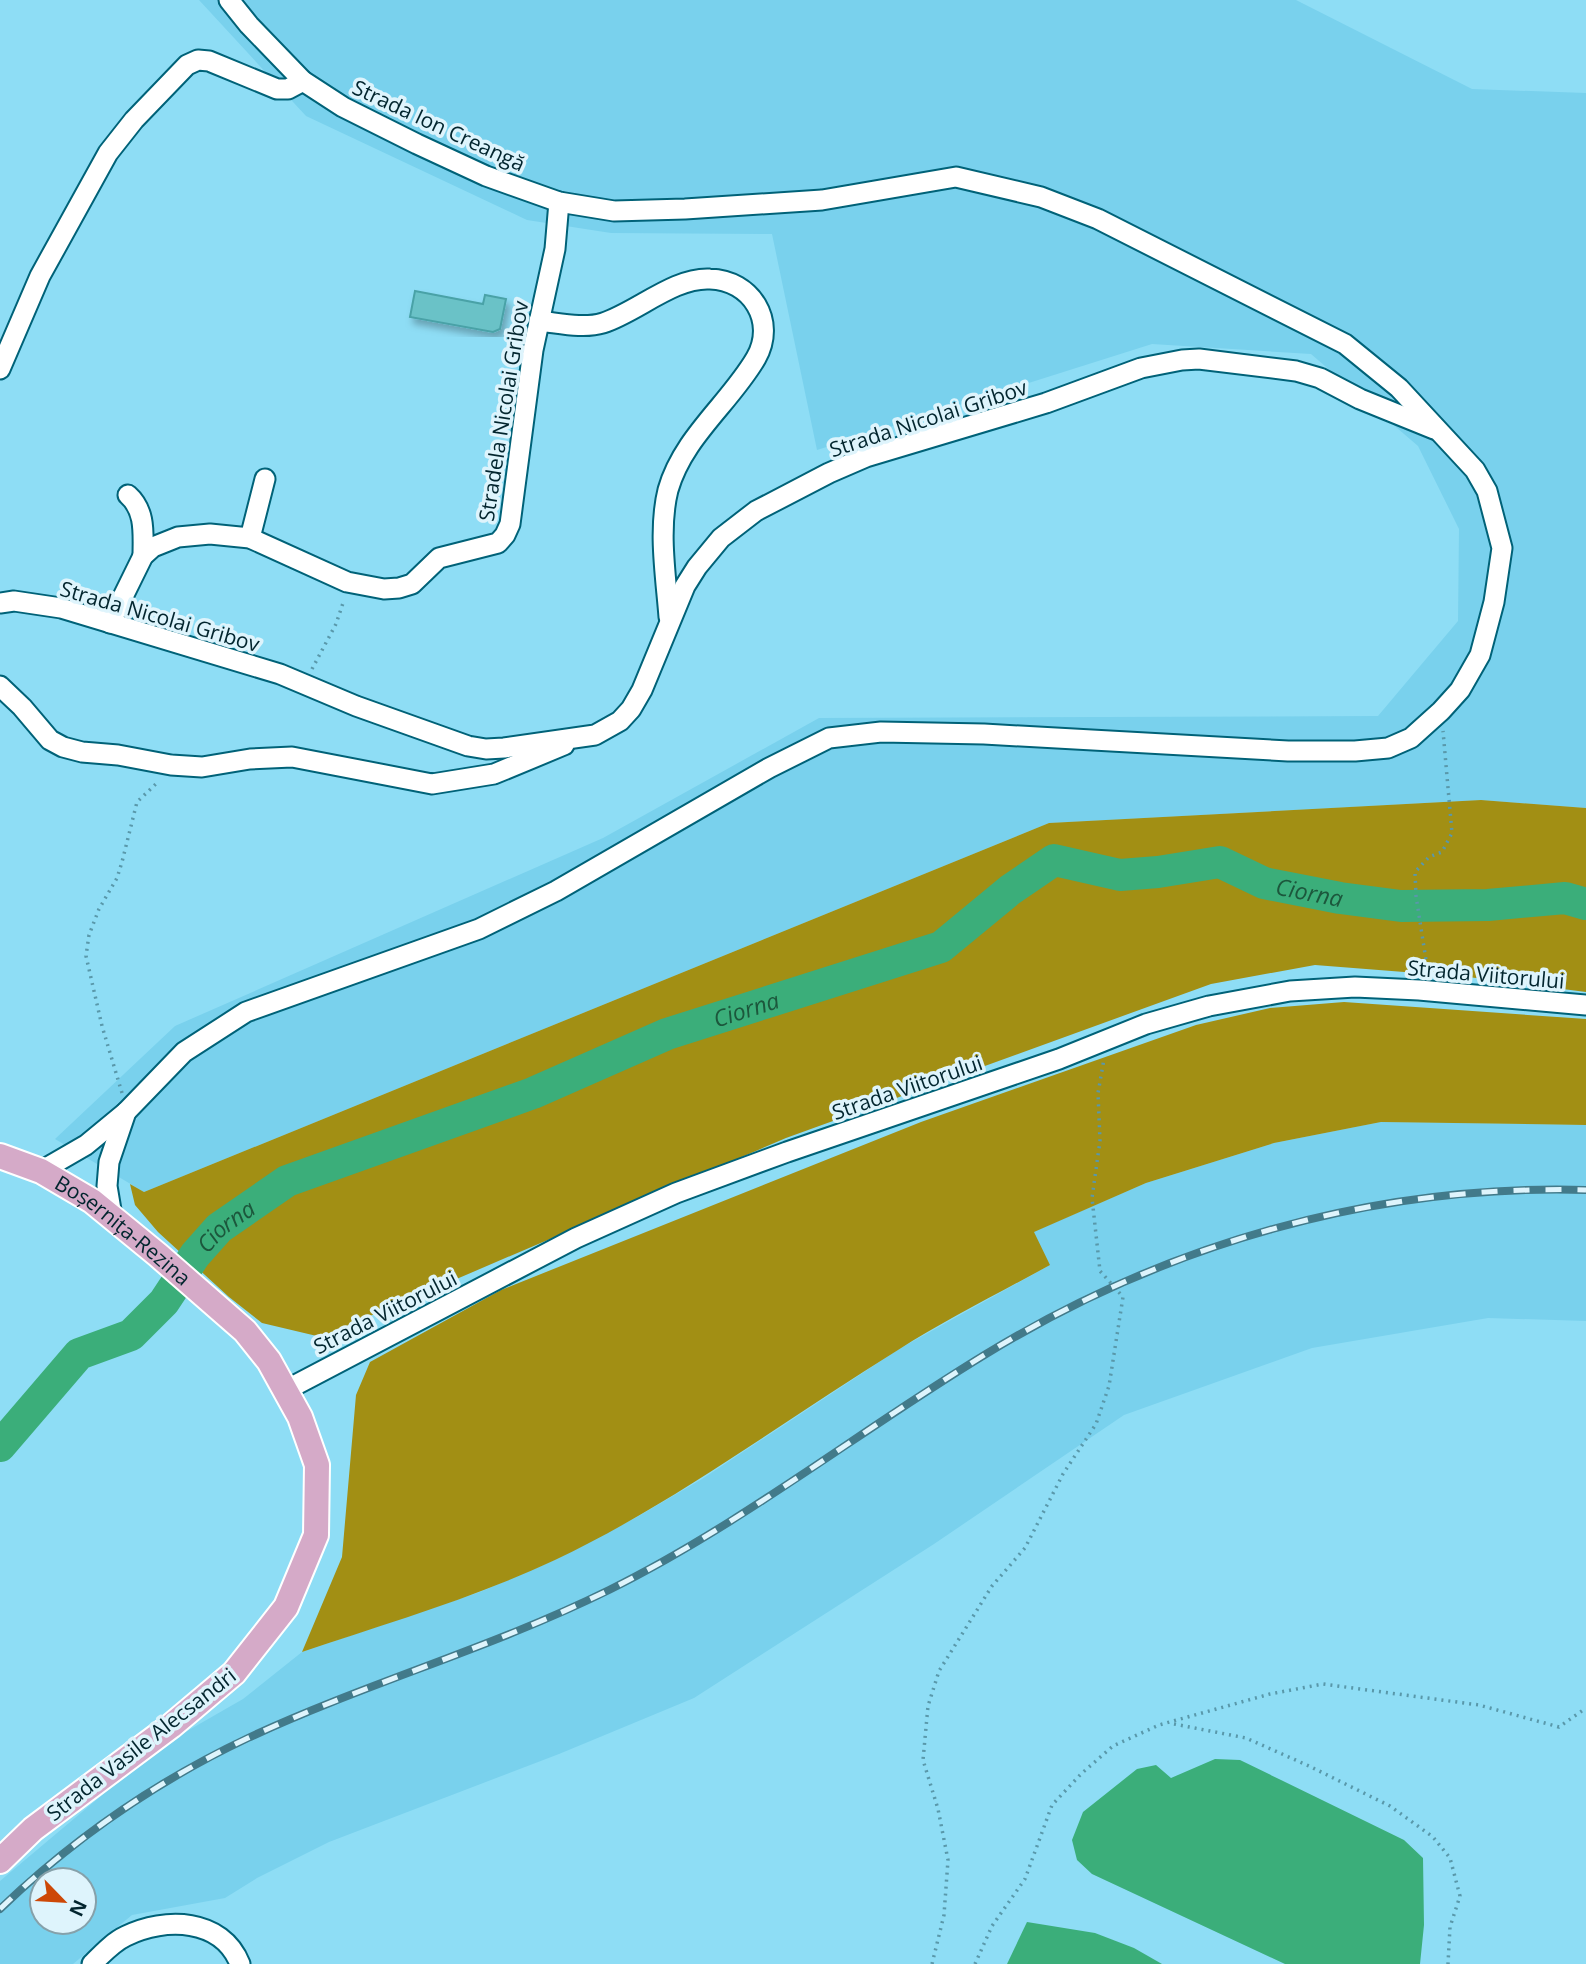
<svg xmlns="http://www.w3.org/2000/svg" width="1586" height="1964" font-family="'Open Sans',sans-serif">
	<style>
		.built { fill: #79d1ed; fill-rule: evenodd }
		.forest { fill: #a28f14 }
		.water { fill: #3bae7a }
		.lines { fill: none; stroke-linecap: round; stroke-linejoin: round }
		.river { stroke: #3bae7a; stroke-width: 32 }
		.building { fill: #6bc2c7; stroke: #4aa2a7; stroke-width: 2; filter: url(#shadow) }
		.minor-casing { stroke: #006278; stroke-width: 23 }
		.major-casing { stroke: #fff; stroke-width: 28 }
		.path { stroke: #5998aa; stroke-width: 3.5; stroke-dasharray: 2 5; stroke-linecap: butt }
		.minor { stroke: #fff; stroke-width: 19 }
		.major { stroke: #d5aac8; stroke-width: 24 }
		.rail-casing { stroke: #427a8a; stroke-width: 8 }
		.rail { stroke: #def4fc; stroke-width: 5; stroke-dasharray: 16; stroke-linecap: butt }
		.labels { text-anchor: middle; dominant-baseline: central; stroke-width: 7; stroke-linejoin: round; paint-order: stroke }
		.street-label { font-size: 21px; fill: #02252e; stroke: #def4fc }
		.water-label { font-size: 23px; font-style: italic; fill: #1c573c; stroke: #def4fc }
	</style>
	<defs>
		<filter id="shadow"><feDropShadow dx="3.5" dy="6" stdDeviation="3.5" flood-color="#0004"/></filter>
	</defs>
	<rect width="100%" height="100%" fill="#8eddf5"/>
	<g class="built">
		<polygon points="199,0 1296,0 1472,89 1586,93 1586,808 1481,800 1049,823 144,1192 55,1139 175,1026 603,838 819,718 1378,716 1458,621 1459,529 1418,446 1311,354 1152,344 817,450 772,234 611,233 527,220 306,116"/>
		<path d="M 1381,1122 L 1586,1125 L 1586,1321 L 1488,1318 L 1312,1348 L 1124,1415 L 934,1544 L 694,1698 L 559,1754 L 329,1842 L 257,1878 L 225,1898 L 132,1915 L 73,1964 L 0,1964 L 0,1881 L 126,1775 L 182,1734 L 243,1699 L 302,1652 L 480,1592 L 555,1560 L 637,1517 L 702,1479 L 899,1349 L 1050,1265 L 1033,1232 L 1146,1183 L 1274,1143 ZM 42,1880 L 84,1880 L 84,1922 L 42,1922 Z"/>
	</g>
	<g class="forest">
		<polygon points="1481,800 1586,808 1586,992 1468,977 1315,965 1211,984 786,1138 321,1337 262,1323 229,1297 158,1232 135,1205 130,1184 144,1192 1049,823"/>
		<path d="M 1344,1002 L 1586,1019 L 1586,1125 L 1381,1122 L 1274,1143 L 1146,1183 L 1034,1232 L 1050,1265 C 999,1293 947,1319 898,1350 C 783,1421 677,1502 555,1560 C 474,1598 387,1623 302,1652 L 342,1557 L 356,1395 L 370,1362 L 501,1290 L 921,1122 L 1196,1025 L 1270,1008 Z"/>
	</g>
	<g class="water">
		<polygon points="1215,1759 1240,1760 1404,1840 1423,1858 1424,1925 1420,1964 1285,1964 1092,1874 1077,1860 1072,1840 1083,1812 1137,1769 1156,1765 1171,1778"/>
		<polygon points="1027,1922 1095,1933 1134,1948 1162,1964 1007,1964"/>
	</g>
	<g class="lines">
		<path class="river" id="s1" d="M 0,1446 L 79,1354 L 131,1335 L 164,1302 L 195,1255 L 219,1228 L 287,1181 L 533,1093 L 667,1034 L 941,947 L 1010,890 L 1054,860 L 1120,875 L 1158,872 L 1220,862 L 1264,883 L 1340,898 L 1401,906 L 1488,905 L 1565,898 L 1586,904"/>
	</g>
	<polygon class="building" points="415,291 483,304 485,295 506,299 500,329 493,332 410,317"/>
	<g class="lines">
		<g class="minor-casing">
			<g id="minor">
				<path d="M 539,321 C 559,323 583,329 603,323 C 637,312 674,277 710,279 C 751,280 777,321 756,358 C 730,403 683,437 668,490 C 658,530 666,577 669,617"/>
				<polyline points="0,369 40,276 108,153 134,120 187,65 198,60 209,61 277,89 288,89 303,81"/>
				<path d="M 128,495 C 146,511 143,534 143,556"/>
				<polyline points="250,538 265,479"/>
				<polyline points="0,603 14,601 61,608 280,674 356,706 468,746 486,749 504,748 595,735 620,721 631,709 642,690 685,586 697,567 721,538 756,511 829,473 866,457 1046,403 1141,368 1182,360 1199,359 1296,371 1320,378 1360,399 1434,429"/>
				<polyline points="110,623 143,556 153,547 178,537 210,534 250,538 347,582 384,589 399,588 412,584 439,558 498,543 505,535 510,524 533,350 555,249 559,202"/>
				<polyline points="0,686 22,707 50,740 63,747 82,752 118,755 171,765 202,767 250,759 292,757 432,784 494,774 564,745"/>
				<polyline points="41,1171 86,1145 126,1112"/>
				<polyline points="112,1216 107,1186 109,1162 126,1112 184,1052 246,1012 479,929 556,891 769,768 829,738 881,732 984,734 1288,751 1355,751 1388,748 1411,738 1441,711 1460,690 1480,655 1494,602 1502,548 1487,491 1475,470 1399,388 1345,344 1098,219 1041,197 956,177 822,200 685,209 614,211 559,202 486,176 417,144 343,107 303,81 249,25 229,0"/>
				<polyline points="286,1390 576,1238 676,1193 787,1152 1059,1059 1146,1024 1209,1006 1290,991 1355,987 1419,990 1586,1005"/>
				<path d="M 92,1964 C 102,1954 113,1942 126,1936 C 165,1917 222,1918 240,1964"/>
			</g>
		</g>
		<g class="major-casing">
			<g id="major">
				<path id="s2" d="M 0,1156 L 41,1171 L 92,1201 L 158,1255 L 245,1331 L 269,1361 L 300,1417 L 317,1465 L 316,1535 L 286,1607 L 234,1673 L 171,1726 L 33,1829 L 0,1861"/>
			</g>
		</g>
		<g class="path">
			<polyline points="312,669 336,624 344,600"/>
			<polyline points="1428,973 1416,896 1415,872 1429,857 1442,852 1452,833 1443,731"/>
			<polyline points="122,1093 102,1026 86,956 89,935 99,909 117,878 122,862 137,802 159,781"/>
			<polyline points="1174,1724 1246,1738 1309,1766 1390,1806 1433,1837 1450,1858 1460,1896 1450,1927 1448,1964"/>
			<polyline points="932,1964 944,1915 948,1860 938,1809 923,1760 928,1706 939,1671 992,1586 1025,1548 1063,1474 1096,1424 1109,1386 1123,1297 1100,1271 1092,1198 1100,1141 1098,1093 1104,1059"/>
			<polyline points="975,1964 992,1926 1025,1879 1052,1805 1081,1774 1113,1746 1159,1725 1270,1694 1323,1684 1479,1705 1559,1727 1586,1708"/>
		</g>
		<use href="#minor" class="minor"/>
		<use href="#major" class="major"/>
		<g class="rail-casing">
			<path id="rail" d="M 0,1909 C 73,1839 157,1781 248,1738 C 366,1683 492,1648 609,1590 C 742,1524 859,1431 986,1354 C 1166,1244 1375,1184 1586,1190"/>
		</g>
		<use href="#rail" class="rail"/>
	</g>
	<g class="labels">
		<g class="street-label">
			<text transform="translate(439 125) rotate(25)">Strada Ion Creangă</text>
			<text transform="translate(503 411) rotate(-81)">Stradela Nicolai Gribov</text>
			<text transform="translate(928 418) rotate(-18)">Strada Nicolai Gribov</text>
			<text transform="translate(160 616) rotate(16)">Strada Nicolai Gribov</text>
			<text transform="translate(1486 974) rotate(5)">Strada Viitorului</text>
			<text transform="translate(907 1087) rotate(-19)">Strada Viitorului</text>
			<text stroke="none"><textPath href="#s2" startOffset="145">Boșernița-Rezina</textPath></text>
			<text transform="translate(385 1312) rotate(-27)">Strada Viitorului</text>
			<text transform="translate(141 1744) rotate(-38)">Strada Vasile Alecsandri</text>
		</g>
		<g class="water-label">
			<text stroke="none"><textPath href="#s1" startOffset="1500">Ciorna</textPath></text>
			<text stroke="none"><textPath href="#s1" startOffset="889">Ciorna</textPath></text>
			<text stroke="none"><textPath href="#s1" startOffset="322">Ciorna</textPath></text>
		</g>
	</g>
	<g transform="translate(63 1901) rotate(115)"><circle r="33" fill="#def4fc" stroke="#86a1aa" stroke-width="2"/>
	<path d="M0-5L12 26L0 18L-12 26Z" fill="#cd4807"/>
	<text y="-10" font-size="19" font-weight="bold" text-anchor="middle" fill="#02252e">N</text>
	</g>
</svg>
